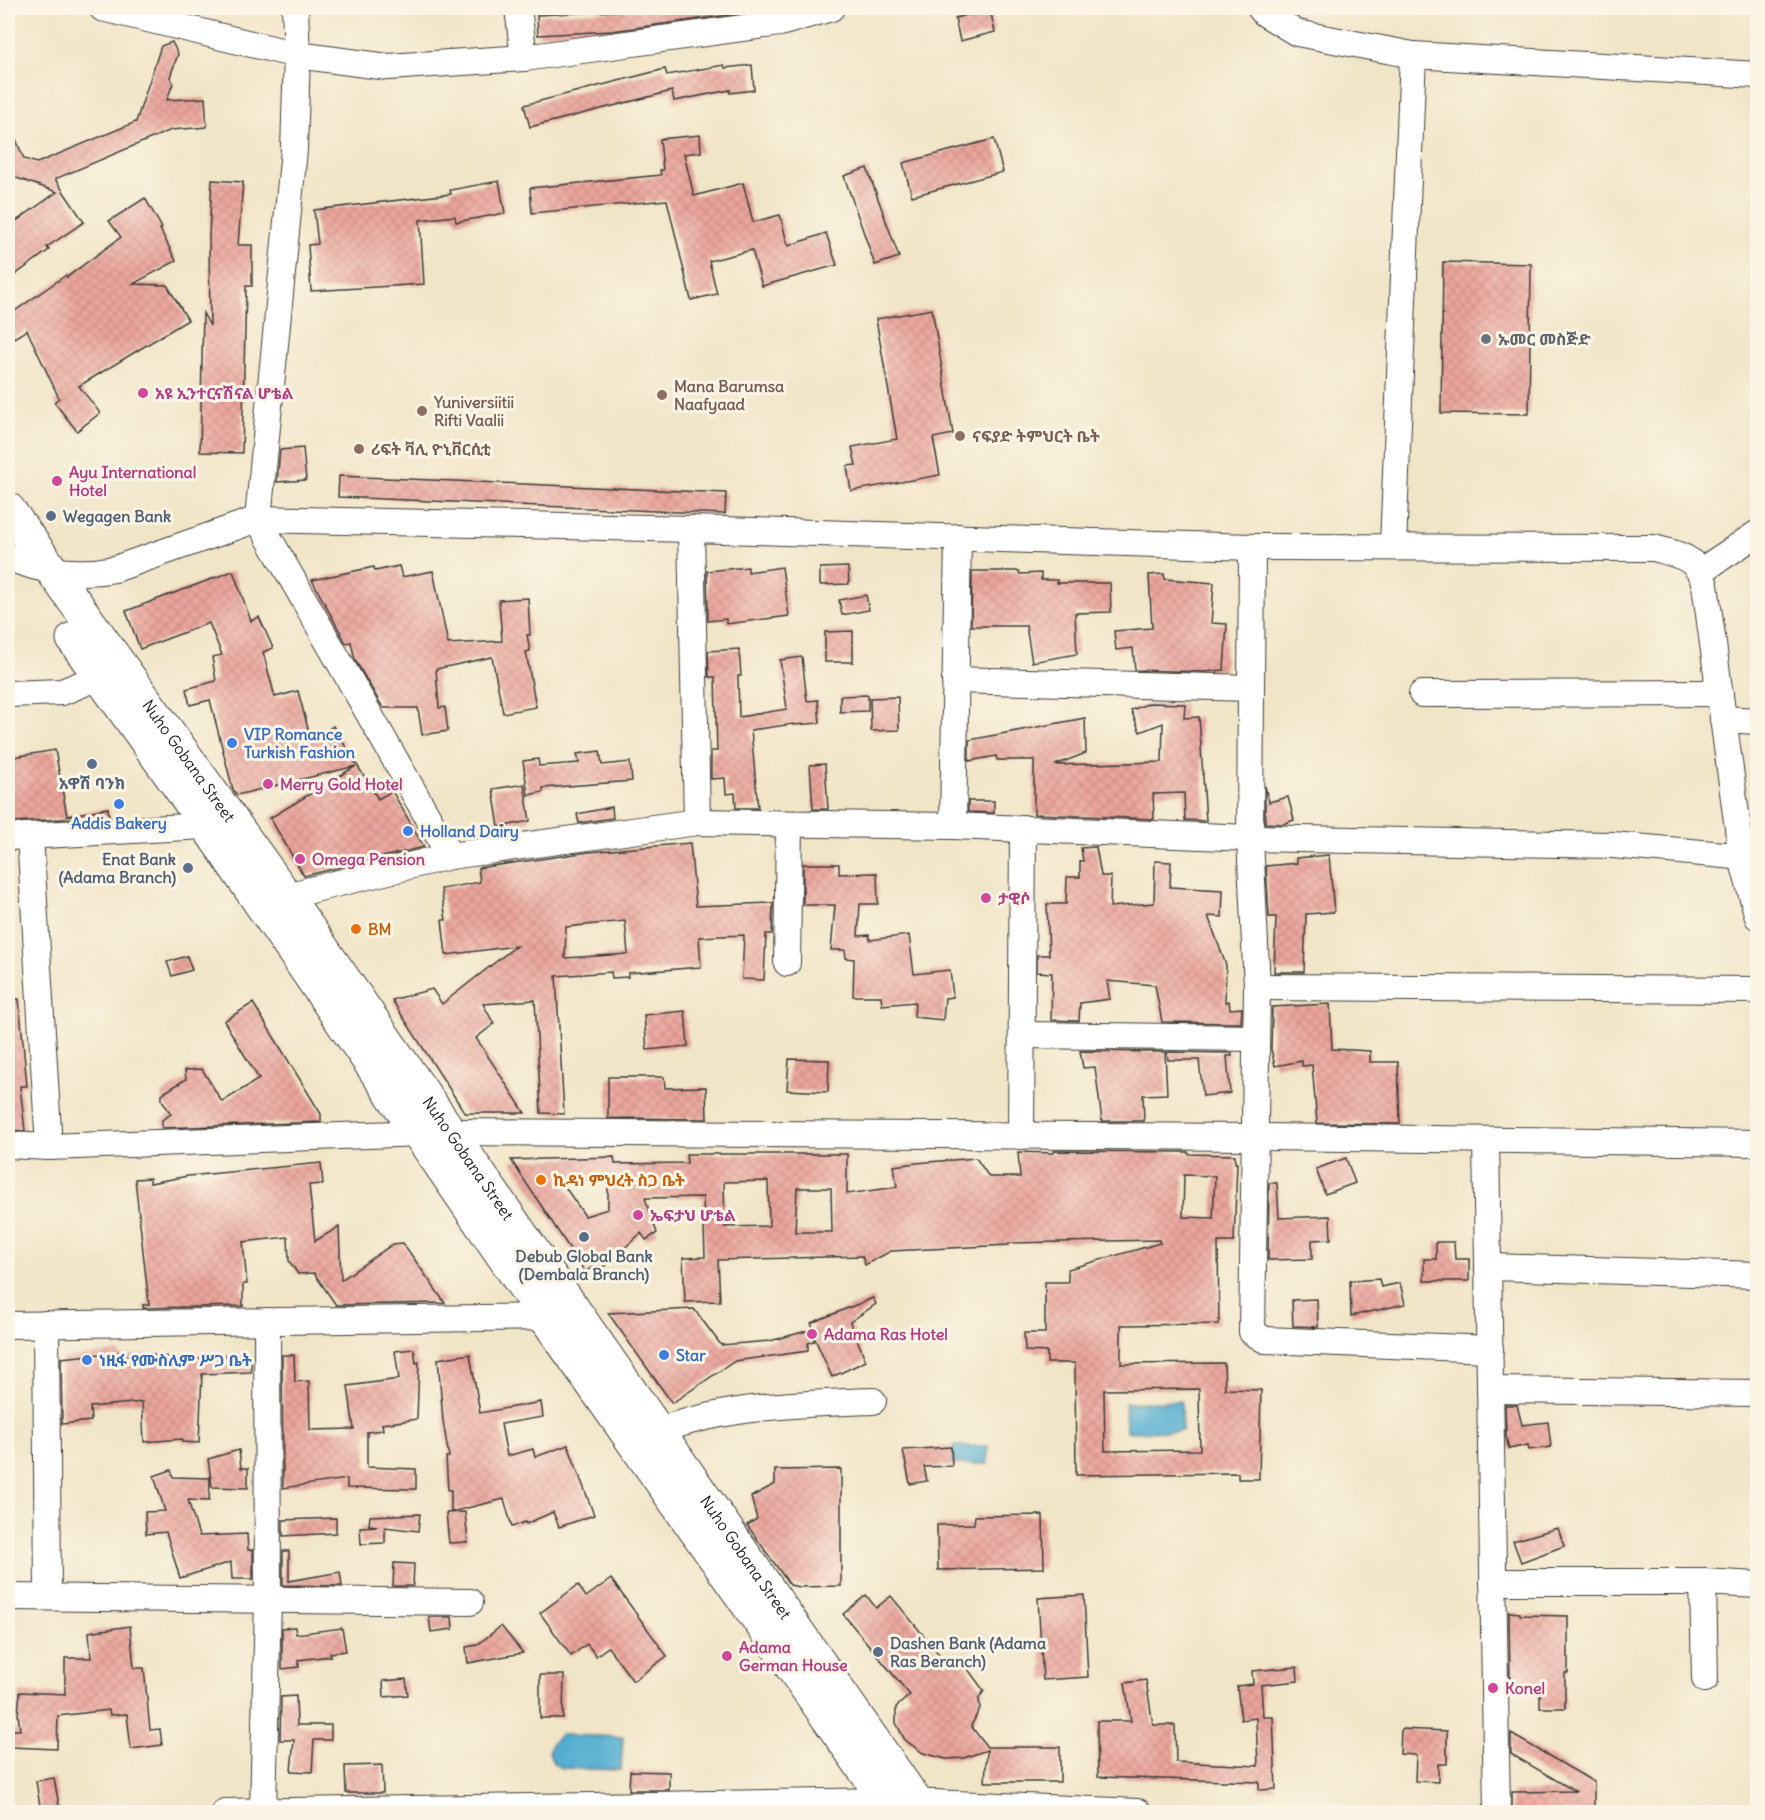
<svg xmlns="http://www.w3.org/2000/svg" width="1765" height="1820" font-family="Delius,'Noto Sans Ethiopic',sans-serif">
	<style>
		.water { fill: #53add0; stroke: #386476; stroke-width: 1.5 }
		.building { fill: url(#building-cross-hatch); fill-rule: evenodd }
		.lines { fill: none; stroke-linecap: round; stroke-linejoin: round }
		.minor-casing { stroke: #3c3a36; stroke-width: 28 }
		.major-casing { stroke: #3c3a36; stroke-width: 35 }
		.minor { stroke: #fff; stroke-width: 26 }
		.major { stroke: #fff; stroke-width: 33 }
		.worship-dot { fill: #6b7280; stroke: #fcf5e5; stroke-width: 2 }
		.hotel-dot { fill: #d1479c; stroke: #fcf5e5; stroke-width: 2 }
		.education-dot { fill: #8d6e63; stroke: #fcf5e5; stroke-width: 2 }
		.service-dot { fill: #5c6f8a; stroke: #fcf5e5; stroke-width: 2 }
		.shop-dot { fill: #3f7fe0; stroke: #fcf5e5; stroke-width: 2 }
		.food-dot { fill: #e8710a; stroke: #fcf5e5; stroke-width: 2 }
		.labels { text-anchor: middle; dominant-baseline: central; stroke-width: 6; stroke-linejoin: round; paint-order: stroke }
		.worship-label { font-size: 16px; font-weight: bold; fill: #5b616d; stroke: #fcf5e5; text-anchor: start }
		.education-label { font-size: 16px; font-weight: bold; fill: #785e54; stroke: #fcf5e5; text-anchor: start }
		.hotel-label { font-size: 16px; font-weight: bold; fill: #b23c85; stroke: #fcf5e5; text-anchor: start }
		.service-label { font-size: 16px; font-weight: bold; fill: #4e5e75; stroke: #fcf5e5; text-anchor: start }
		.shop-label { font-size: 16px; font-weight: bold; fill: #366cbe; stroke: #fcf5e5; text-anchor: start }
		.street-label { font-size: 16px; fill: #1c1c1c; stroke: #fcf5e5 }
		.food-label { font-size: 16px; font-weight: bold; fill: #c56008; stroke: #fcf5e5; text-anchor: start }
	</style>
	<defs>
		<pattern id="building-cross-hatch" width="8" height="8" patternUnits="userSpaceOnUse" patternTransform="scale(1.5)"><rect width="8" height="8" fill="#eba59c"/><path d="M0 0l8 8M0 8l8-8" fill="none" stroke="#c98d86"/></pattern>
	</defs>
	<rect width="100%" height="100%" fill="#fcf5e5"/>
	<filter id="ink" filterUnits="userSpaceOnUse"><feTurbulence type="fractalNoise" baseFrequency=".0167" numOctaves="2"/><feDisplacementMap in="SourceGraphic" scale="12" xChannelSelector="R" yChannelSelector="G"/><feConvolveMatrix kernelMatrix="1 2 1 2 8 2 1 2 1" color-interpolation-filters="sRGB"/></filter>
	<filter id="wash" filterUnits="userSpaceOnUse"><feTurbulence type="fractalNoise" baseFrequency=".008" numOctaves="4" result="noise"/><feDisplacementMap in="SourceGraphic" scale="24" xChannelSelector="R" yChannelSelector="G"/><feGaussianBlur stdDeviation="1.35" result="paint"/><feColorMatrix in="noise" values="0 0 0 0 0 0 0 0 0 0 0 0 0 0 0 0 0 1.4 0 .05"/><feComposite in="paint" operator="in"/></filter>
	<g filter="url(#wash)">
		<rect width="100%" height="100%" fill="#f1e5c8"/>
		<g class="water">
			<polygon points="1181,1401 1182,1431 1126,1432 1125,1403"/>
			<rect x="953" y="1446" width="35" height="18"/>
			<polygon points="560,1735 623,1737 621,1770 561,1768 553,1763 549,1752 552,1743"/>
		</g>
		<g id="blocks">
			<g class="building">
				<polygon points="672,8 743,8 743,13 612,31 538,35 537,15"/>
				<polygon points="990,9 995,32 960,41 955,18"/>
				<polygon points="172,42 178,54 170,77 173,83 167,100 205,98 207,127 171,130 55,179 84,222 47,247 49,250 8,280 8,227 57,192 8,175 8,120 24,159 37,163 136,122 161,46"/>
				<polygon points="724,65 725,68 752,65 754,90 730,93 730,90 674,101 672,91 530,127 524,105 665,69 667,75"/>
				<polygon points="700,135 701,152 684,154 694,196 743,183 753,222 780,215 788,246 826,233 837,265 762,286 752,250 709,261 717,294 691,300 667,200 532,213 530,188 661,175 660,170 663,170 660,139"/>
				<polygon points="994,139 1003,172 912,196 903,163"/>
				<polygon points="867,168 899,257 875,265 844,176"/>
				<polygon points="212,180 243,182 238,245 252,245 252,286 246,286 242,453 200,452 203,313 210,326 209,235"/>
				<polygon points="499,181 505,213 456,222 455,216 420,220 424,284 311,291 308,245 318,244 314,210 451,194 450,190"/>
				<polygon points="145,198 162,228 160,229 176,261 133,284 167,285 188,320 79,386 100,413 77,431 54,402 59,398 27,330 14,338 8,328 8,316 66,275 67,277 121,237 109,221"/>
				<polygon points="1443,262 1531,264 1529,414 1441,413"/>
				<polygon points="932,309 953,434 933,438 940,475 851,491 847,466 856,465 852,447 897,439 876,319"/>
				<polygon points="303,448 306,480 277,482 280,450"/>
				<polygon points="339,476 726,493 725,514 338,497"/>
				<polygon points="399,566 402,577 433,571 448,644 502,641 499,600 528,598 530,635 527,635 530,651 526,652 536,707 503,713 492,657 436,669 439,708 445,707 448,731 422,735 418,708 383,708 355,660 351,642 346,643 312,580 374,567 375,571"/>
				<polygon points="748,567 748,572 782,567 789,616 726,624 726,619 708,621 707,571"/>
				<polygon points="848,567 849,584 820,585 820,568"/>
				<polygon points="233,571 251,621 259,617 273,648 263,652 275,697 298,691 311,740 333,726 378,799 392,791 424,847 304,876 270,818 356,766 237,795 233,790 210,700 190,705 186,689 216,681 212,657 222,655 209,623 140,649 126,611"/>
				<polygon points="972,571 1019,571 1020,574 1041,573 1041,580 1057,580 1057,583 1110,583 1111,612 1075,613 1077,654 1032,662 1026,626 971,626"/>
				<polygon points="1164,574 1165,579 1214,583 1211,623 1227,624 1224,670 1204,672 1135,670 1133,648 1116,650 1114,631 1152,628 1149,575"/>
				<polygon points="866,595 869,610 842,615 839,600"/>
				<polygon points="853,631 853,662 825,662 825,632"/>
				<polygon points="739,649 741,676 738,676 739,717 787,709 780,660 802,657 807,701 818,700 820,723 793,725 793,724 751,730 758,808 736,808 735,793 726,794 725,778 711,779 711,751 717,751 715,677 709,677 708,651"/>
				<polygon points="868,695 868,711 840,712 840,696"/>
				<polygon points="898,697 899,730 871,731 870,698"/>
				<polygon points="1150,703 1185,704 1184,718 1199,717 1206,821 1185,820 1184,793 1153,794 1154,819 1034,814 1034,760 997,760 996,756 969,761 969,740 1085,718 1086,753 1055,765 1162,762 1163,723 1140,732 1131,710"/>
				<polygon points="55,750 67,816 108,808 109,816 13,822 8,790 8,758"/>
				<polygon points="600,751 602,765 630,762 632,781 543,788 543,792 528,795 523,761 538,759 539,766 579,763 577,754"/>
				<polygon points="825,764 828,809 813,809 810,765"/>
				<polygon points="524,784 530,821 499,827 493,789"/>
				<polygon points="1265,786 1269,802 1288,797 1294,820 1283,824 1265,823"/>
				<polygon points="968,801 994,801 994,813 968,812"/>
				<polygon points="612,807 613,818 579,823 577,814"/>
				<path d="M 690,843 L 696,906 L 773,903 L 772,934 L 766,934 L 764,980 L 742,979 L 744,935 L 699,937 L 701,967 L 628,973 L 628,977 L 612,978 L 611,972 L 556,976 L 564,1114 L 541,1113 L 535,1000 L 483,1004 L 494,1024 L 476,1038 L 525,1113 L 465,1113 L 392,1000 L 432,989 L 442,1004 L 516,946 L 446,955 L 442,920 L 446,920 L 441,889 L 480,882 L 478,868 L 589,852 ZM 625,921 L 628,954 L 565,958 L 566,927 Z"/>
				<polygon points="1096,847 1101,876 1111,876 1110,907 1154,903 1155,861 1171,862 1170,887 1223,890 1222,917 1208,916 1226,965 1225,1002 1229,1001 1230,1009 1242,1008 1241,1023 1162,1022 1155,985 1107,981 1110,999 1080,1003 1079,1021 1051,1020 1052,973 1037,972 1037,955 1049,955 1047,904 1066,904 1067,877 1080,877 1080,861 1083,861 1081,848"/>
				<polygon points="1329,855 1334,912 1306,914 1304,972 1274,972 1276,917 1269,917 1266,866 1297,863 1296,858"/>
				<polygon points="803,864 839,864 839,874 877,873 878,904 860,904 858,936 869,935 870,940 909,935 914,974 950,970 953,997 945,998 943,1020 914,1017 915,1002 882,1005 881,996 853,996 854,959 846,958 845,950 831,950 835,905 803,905"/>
				<polygon points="187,956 192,970 172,976 167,962"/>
				<polygon points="19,999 27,1086 20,1086 25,1131 8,1130 8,1000"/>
				<polygon points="253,1003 321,1114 321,1122 162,1128 162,1120 171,1114 162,1100 162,1094 186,1079 185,1070 202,1069 222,1102 259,1079 224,1021"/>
				<polygon points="1330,1004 1332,1049 1370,1051 1370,1062 1398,1062 1400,1124 1317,1123 1312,1065 1302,1066 1302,1061 1275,1066 1271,1049 1272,1007"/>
				<polygon points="685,1011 688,1046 647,1050 644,1015"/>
				<polygon points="1080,1051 1165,1052 1167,1094 1143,1095 1144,1121 1102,1121 1095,1067 1083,1068"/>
				<polygon points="1167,1052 1232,1053 1232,1056 1227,1056 1230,1093 1203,1096 1199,1060 1168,1060"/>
				<polygon points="789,1059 829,1060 828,1092 787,1090"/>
				<polygon points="608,1077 664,1077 665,1088 706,1087 707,1119 608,1118"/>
				<path d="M 1054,1151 L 1188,1152 L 1188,1154 L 1235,1155 L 1235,1163 L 1237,1163 L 1234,1242 L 1218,1242 L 1219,1324 L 1121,1325 L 1121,1364 L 1224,1363 L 1225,1389 L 1261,1390 L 1259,1479 L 1238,1479 L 1238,1473 L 1076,1475 L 1075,1363 L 1047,1363 L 1047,1352 L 1025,1351 L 1024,1333 L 1045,1333 L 1045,1282 L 1068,1282 L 1068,1269 L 1160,1243 L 1159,1240 L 1009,1243 L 1009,1245 L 891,1251 L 865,1265 L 862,1256 L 718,1260 L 720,1301 L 685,1302 L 683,1258 L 705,1257 L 703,1197 L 645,1198 L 657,1233 L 646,1240 L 641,1233 L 606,1265 L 600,1268 L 596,1265 L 585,1272 L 511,1160 L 614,1157 L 615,1164 L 687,1163 L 686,1154 L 847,1154 L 847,1194 L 897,1187 L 894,1166 L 916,1163 L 976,1158 L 989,1177 L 1020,1177 L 1018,1152 L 1054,1153 ZM 1184,1175 L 1215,1176 L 1213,1218 L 1183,1217 ZM 608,1179 L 608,1209 L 585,1216 L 560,1180 ZM 768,1181 L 769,1226 L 725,1227 L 724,1182 ZM 797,1188 L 831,1188 L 832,1232 L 795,1232 ZM 1199,1389 L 1200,1450 L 1105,1451 L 1104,1390 Z"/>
				<polygon points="1346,1158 1355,1183 1325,1194 1316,1169"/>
				<polygon points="321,1163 323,1184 309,1185 315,1241 339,1227 341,1280 393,1244 403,1243 445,1303 336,1305 314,1273 298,1274 289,1261 288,1237 243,1242 247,1284 243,1284 243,1306 143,1308 143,1305 149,1305 135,1179 150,1178 150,1183 188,1176"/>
				<polygon points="1269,1183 1277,1183 1279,1218 1330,1216 1331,1239 1312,1240 1312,1259 1268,1260"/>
				<polygon points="1436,1242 1454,1242 1455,1259 1469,1259 1469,1281 1424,1281 1424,1259 1436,1259"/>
				<polygon points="1379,1279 1381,1287 1400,1283 1405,1304 1351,1316 1350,1281"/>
				<polygon points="873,1298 876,1304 850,1322 866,1361 832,1377 811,1330 814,1329 811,1323"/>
				<polygon points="1317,1299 1318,1327 1293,1326 1292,1300"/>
				<polygon points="694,1309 721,1345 770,1341 810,1330 814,1341 808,1343 808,1351 735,1361 672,1403 608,1313"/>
				<polygon points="414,1349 416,1363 419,1362 417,1419 382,1424 383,1430 367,1432 367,1467 416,1469 416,1489 347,1488 347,1479 283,1488 282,1355 294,1355 295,1382 309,1381 310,1430 354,1429 348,1386 399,1379 395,1351"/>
				<polygon points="120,1352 120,1356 154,1354 154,1356 207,1359 207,1356 239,1355 239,1360 251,1360 251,1372 202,1374 199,1443 182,1442 182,1439 144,1442 142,1402 90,1407 91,1421 62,1424 61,1358"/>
				<polygon points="470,1354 480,1413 541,1402 543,1417 501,1424 507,1456 533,1449 535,1457 568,1445 594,1515 559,1527 553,1512 526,1524 525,1522 512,1527 504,1499 451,1512 451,1490 448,1490 446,1457 449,1457 443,1421 438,1359"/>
				<polygon points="1505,1405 1517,1405 1522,1425 1548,1422 1551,1447 1529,1450 1528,1445 1509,1449 1506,1437"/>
				<polygon points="951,1447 952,1466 924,1467 927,1481 910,1484 903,1450"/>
				<polygon points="239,1450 241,1468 248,1468 248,1488 212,1487 208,1459"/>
				<polygon points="841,1469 841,1586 799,1587 790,1585 747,1525 757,1519 751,1497 775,1484 775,1470"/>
				<polygon points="171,1470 173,1477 210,1478 209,1501 188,1500 199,1536 247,1534 248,1550 253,1550 253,1579 232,1579 231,1562 180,1578 166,1532 146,1534 145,1512 165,1511 154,1476"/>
				<polygon points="465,1512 468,1542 449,1543 446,1513"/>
				<polygon points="420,1514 418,1531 385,1527 385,1543 361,1544 360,1527 378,1526 369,1525 370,1516"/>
				<polygon points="1043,1515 1044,1568 938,1570 937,1525 974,1524 975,1516"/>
				<polygon points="336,1518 336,1533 283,1536 283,1520"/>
				<polygon points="1558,1528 1564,1546 1521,1562 1513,1541"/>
				<polygon points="283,1551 289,1551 289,1581 340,1572 342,1586 283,1585"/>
				<polygon points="394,1563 414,1564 413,1586 393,1586"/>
				<polygon points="611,1579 667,1656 633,1681 608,1647 596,1656 587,1644 571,1656 540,1613 578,1585 586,1597"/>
				<polygon points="866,1595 876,1608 891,1596 947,1664 954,1658 962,1661 984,1691 979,1698 980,1708 971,1726 987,1747 1060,1747 1060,1782 985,1782 987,1750 964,1758 946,1759 923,1753 905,1740 896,1723 896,1707 910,1695 843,1614"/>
				<polygon points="1084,1595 1088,1677 1043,1680 1038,1598"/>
				<polygon points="1509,1612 1520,1613 1520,1615 1568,1616 1568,1673 1565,1673 1565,1708 1540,1708 1540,1689 1510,1687"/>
				<polygon points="429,1617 452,1617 453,1629 431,1632"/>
				<polygon points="130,1626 134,1668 144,1668 150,1730 160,1729 162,1745 131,1749 127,1714 110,1715 109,1710 58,1716 57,1749 10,1747 11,1730 20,1730 18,1714 20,1692 65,1694 65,1658 91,1658 89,1632"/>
				<polygon points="501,1626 523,1653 468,1663 466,1647 477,1645"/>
				<polygon points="295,1627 296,1634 342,1628 346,1651 330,1653 331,1656 298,1660 299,1667 282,1669 282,1628"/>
				<polygon points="1297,1667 1298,1681 1261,1685 1263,1717 1273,1717 1276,1789 1259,1790 1259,1782 1098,1777 1097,1721 1131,1721 1125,1683 1146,1680 1153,1725 1175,1725 1176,1762 1258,1766 1256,1718 1241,1720 1237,1686 1253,1684 1252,1671"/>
				<polygon points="540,1675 564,1675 563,1718 540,1718"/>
				<polygon points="406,1679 408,1695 384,1697 383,1681"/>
				<polygon points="296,1696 297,1725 331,1725 331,1740 314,1740 312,1772 291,1771 294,1740 280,1740 281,1697"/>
				<polygon points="1401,1729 1447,1731 1447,1764 1438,1764 1438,1782 1415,1781 1416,1755 1400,1754"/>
				<polygon points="1511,1734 1594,1782 1594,1812 1512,1812 1512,1792 1575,1791 1511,1754"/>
				<polygon points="382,1765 383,1793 346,1793 345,1766"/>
				<polygon points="630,1771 669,1772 669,1790 629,1790"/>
				<polygon points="54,1778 60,1811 41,1812 36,1781"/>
			</g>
		</g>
	</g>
	<g filter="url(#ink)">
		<use href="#blocks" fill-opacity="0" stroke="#3c3a36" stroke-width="1.5"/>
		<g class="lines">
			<g class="minor-casing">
				<g id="minor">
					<polyline points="102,8 297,55 388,67 524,58 780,23 831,8"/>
					<polyline points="295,8 297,55 294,150 258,519 450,856"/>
					<polyline points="518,8 524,58"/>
					<polyline points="1260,8 1264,13 1297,33 1413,55 1758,75"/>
					<polyline points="691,529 697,822"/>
					<polyline points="1252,547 1250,838 1257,987 1252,1332 1265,1340 1490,1349"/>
					<polyline points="1393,547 1413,55"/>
					<path d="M 8,557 C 41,572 79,576 115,569 L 258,519 L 691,529 L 1252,547 L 1654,548 C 1681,556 1696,556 1705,585 L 1742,858 L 1758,917"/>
					<polyline points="1701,571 1758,533"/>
					<polyline points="955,680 1251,688"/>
					<polyline points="8,694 62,692 99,677"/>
					<polyline points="1422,694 1720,693"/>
					<polyline points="1723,719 1758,721"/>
					<polyline points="953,826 958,537"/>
					<polyline points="30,836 49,1147"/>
					<polyline points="8,837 222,825"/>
					<polyline points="286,896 450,856 697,822 953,826 1250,838 1613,845 1757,858"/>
					<polyline points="787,963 789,824"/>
					<polyline points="1257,987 1758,990"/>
					<polyline points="1022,1035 1256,1038"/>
					<polyline points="1021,1136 1023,828"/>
					<polyline points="1486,1140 1497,1812"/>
					<polyline points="8,1145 49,1147 449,1132 1256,1137 1758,1143"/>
					<polyline points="1488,1267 1758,1275"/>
					<polyline points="46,1324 48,1597"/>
					<polyline points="8,1325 545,1317"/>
					<polyline points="1490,1390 1758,1393"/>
					<path d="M 641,1438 C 714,1406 795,1404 873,1401"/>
					<polyline points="1493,1582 1703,1582 1758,1585"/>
					<polyline points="1703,1582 1705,1679"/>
					<polyline points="8,1597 470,1602"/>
					<polyline points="225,1812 886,1801 1138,1812"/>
					<polyline points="263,1812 268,1598 267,1321"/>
				</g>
			</g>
			<g class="major-casing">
				<g id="major">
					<path id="s1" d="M 8,509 L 286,896 L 923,1812"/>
					<polyline points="73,639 207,826 545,1317 894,1812"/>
				</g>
			</g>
			<use href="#minor" class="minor"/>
			<use href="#major" class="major"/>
		</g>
	</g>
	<circle class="worship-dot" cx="1486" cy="339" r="6"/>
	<g class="hotel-dot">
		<circle cx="143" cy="393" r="6"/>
		<circle cx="57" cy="481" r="6"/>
		<circle cx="268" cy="784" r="6"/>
		<circle cx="300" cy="859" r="6"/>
		<circle cx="986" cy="898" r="6"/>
		<circle cx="638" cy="1215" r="6"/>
		<circle cx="812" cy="1334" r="6"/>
		<circle cx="727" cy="1656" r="6"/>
		<circle cx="1493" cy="1688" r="6"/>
	</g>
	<g class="education-dot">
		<circle cx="662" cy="395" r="6"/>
		<circle cx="422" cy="411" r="6"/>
		<circle cx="960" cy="436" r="6"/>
		<circle cx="359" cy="449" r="6"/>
	</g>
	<g class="service-dot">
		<circle cx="51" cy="516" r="6"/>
		<circle cx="92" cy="764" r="6"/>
		<circle cx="188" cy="868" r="6"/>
		<circle cx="584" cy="1237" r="6"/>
		<circle cx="878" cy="1652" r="6"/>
	</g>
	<g class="shop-dot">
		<circle cx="232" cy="743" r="6"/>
		<circle cx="119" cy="804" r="6"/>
		<circle cx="408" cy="831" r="6"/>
		<circle cx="664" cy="1355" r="6"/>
		<circle cx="87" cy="1360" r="6"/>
	</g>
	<g class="food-dot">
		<circle cx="356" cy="929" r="6"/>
		<circle cx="541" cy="1180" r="6"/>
	</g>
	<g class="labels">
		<g class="worship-label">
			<text x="1498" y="339">ኡመር መስጅድ</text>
		</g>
		<g class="education-label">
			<text x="674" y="386">Mana Barumsa<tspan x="674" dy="18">Naafyaad</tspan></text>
			<text x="434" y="402">Yuniversiitii<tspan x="434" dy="18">Rifti Vaalii</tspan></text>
			<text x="972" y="436">ናፍያድ ትምህርት ቤት</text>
			<text x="371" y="449">ሪፍት ቫሊ ዮኒቨርሲቲ</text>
		</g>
		<g class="hotel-label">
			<text x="155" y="393">አዩ ኢንተርናሽናል ሆቴል</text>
			<text x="69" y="472">Ayu International<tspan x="69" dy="18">Hotel</tspan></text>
			<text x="280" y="784">Merry Gold Hotel</text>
			<text x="312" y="859">Omega Pension</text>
			<text x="998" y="898">ታዊሶ</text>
			<text x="650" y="1215">ኤፍታህ ሆቴል</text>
			<text x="824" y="1334">Adama Ras Hotel</text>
			<text x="739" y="1647">Adama<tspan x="739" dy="18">German House</tspan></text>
			<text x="1505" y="1688">Konel</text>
		</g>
		<g class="service-label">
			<text x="63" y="516">Wegagen Bank</text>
			<text x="92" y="783" text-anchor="middle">አዋሽ ባንክ</text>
			<text x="176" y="859" text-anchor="end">Enat Bank<tspan x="176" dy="18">(Adama Branch)</tspan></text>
			<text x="584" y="1256" text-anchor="middle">Debub Global Bank<tspan x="584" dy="18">(Dembala Branch)</tspan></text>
			<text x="890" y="1643">Dashen Bank (Adama<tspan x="890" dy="18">Ras Beranch)</tspan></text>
		</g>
		<g class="shop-label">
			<text x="244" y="734">VIP Romance<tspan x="244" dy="18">Turkish Fashion</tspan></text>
			<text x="119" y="823" text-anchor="middle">Addis Bakery</text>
			<text x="420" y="831">Holland Dairy</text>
			<text x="676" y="1355">Star</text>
			<text x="99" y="1360">ነዚፋ የሙስሊም ሥጋ ቤት</text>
		</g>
		<g class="street-label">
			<text stroke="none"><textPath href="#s1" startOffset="310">Nuho Gobana Street</textPath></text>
			<text stroke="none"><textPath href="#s1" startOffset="796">Nuho Gobana Street</textPath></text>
			<text stroke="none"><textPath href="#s1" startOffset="1282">Nuho Gobana Street</textPath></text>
		</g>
		<g class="food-label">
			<text x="368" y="929">BM</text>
			<text x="553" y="1180">ኪዳነ ምህረት ስጋ ቤት</text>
		</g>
	</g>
	<rect width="1765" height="1820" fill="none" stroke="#fcf5e5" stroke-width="30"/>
</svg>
